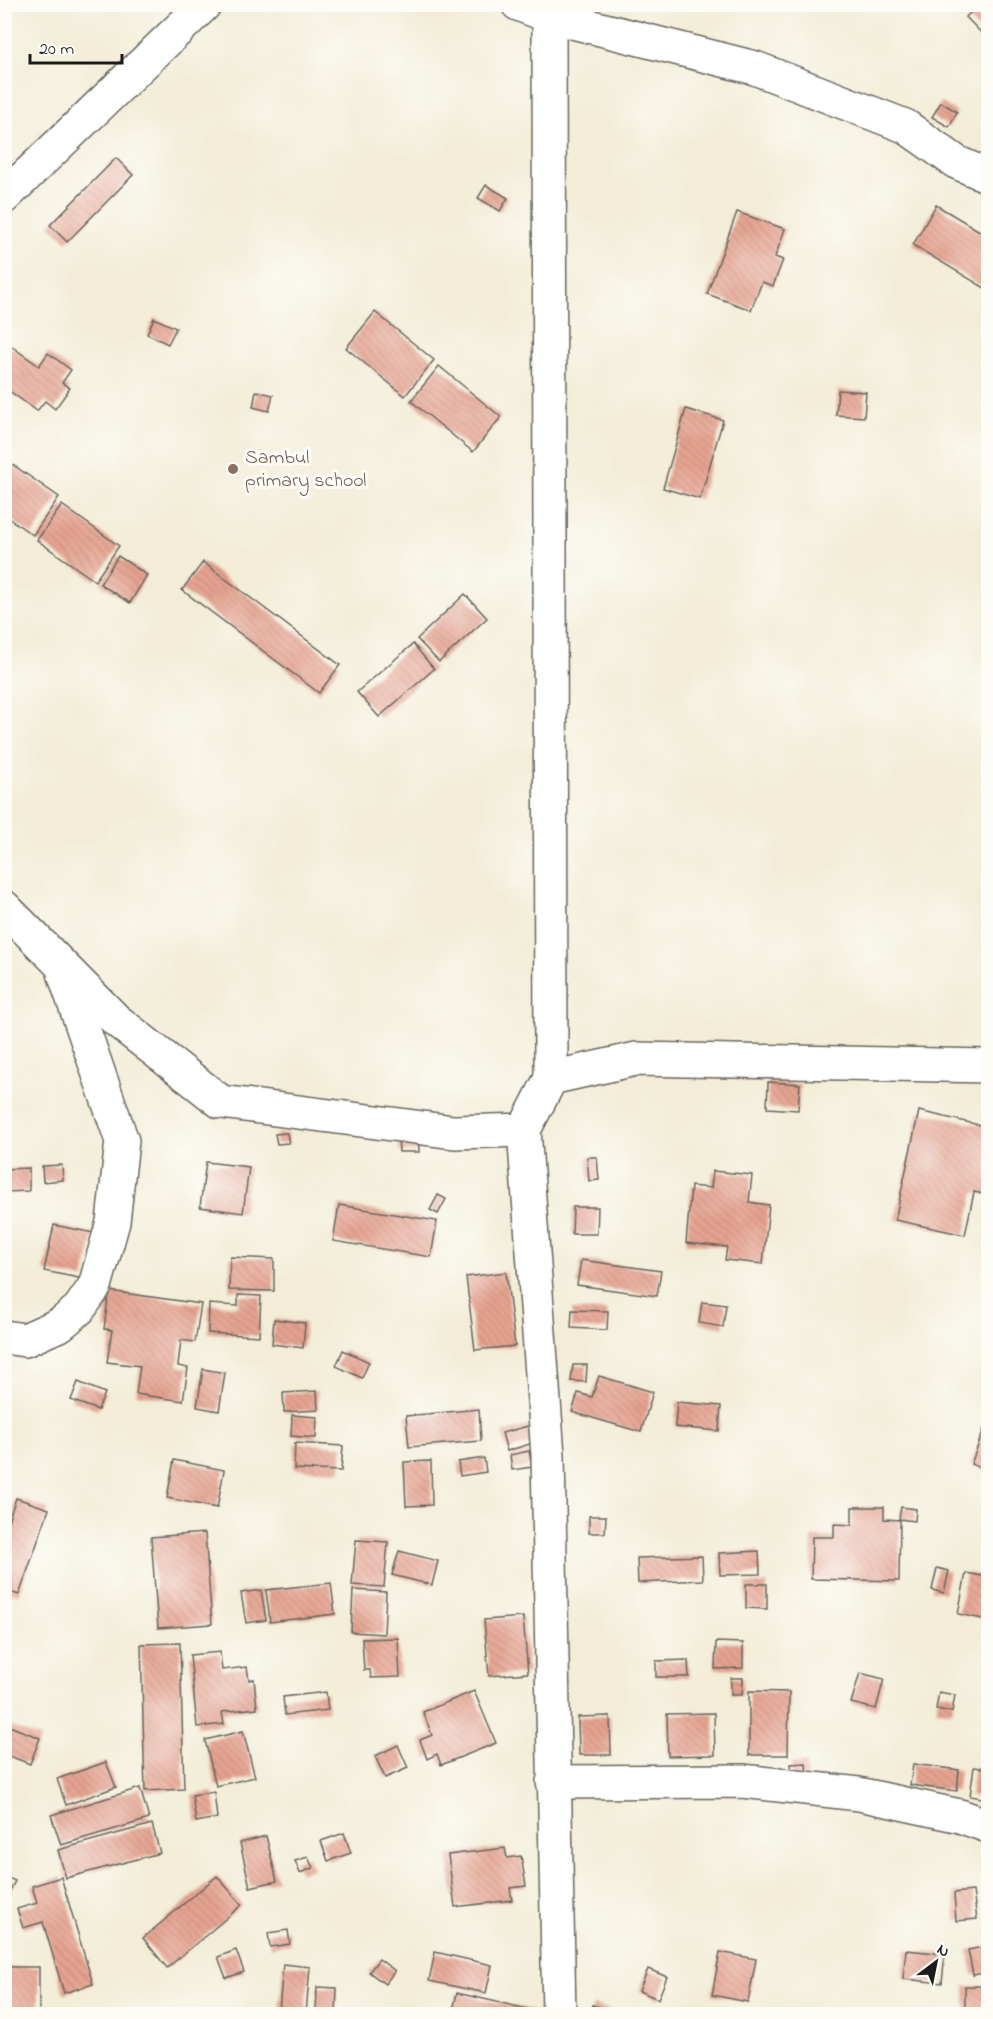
<svg xmlns="http://www.w3.org/2000/svg" width="993" height="2019" font-family="'Indie Flower',sans-serif">
	<style>
		.building { fill: url(#building-back-hatch) }
		.lines { fill: none; stroke-linecap: round; stroke-linejoin: round }
		.street-casing { stroke: #67655d; stroke-width: 36 }
		.street { stroke: #fff; stroke-width: 33 }
		.education-dot { fill: #8d6e63; stroke: #fdfcf7; stroke-width: 2 }
		.labels { text-anchor: middle; dominant-baseline: central; stroke-width: 6; stroke-linejoin: round; paint-order: stroke }
		.education-label { font-size: 20px; fill: #785e54; stroke: #fdfcf7; text-anchor: start }
	</style>
	<defs>
		<pattern id="building-back-hatch" width="6" height="6" patternUnits="userSpaceOnUse" patternTransform="scale(1.5)"><rect width="6" height="6" fill="#e6a391"/><path d="M-1 5l2 2M0 0l6 6M5-1l2 2" fill="none" stroke="#c58c7c"/></pattern>
	</defs>
	<rect width="100%" height="100%" fill="#fdfcf7"/>
	<filter id="ink" filterUnits="userSpaceOnUse"><feTurbulence type="fractalNoise" baseFrequency=".0167" numOctaves="2"/><feDisplacementMap in="SourceGraphic" scale="12" xChannelSelector="R" yChannelSelector="G"/><feConvolveMatrix kernelMatrix="1 2 1 2 8 2 1 2 1" color-interpolation-filters="sRGB"/></filter>
	<filter id="wash" filterUnits="userSpaceOnUse"><feTurbulence type="fractalNoise" baseFrequency=".008" numOctaves="4" result="noise"/><feDisplacementMap in="SourceGraphic" scale="24" xChannelSelector="R" yChannelSelector="G"/><feGaussianBlur stdDeviation="1.35" result="paint"/><feColorMatrix in="noise" values="0 0 0 0 0 0 0 0 0 0 0 0 0 0 0 0 0 1.4 0 .05"/><feComposite in="paint" operator="in"/></filter>
	<g filter="url(#wash)">
		<rect width="100%" height="100%" fill="#f3edd7"/>
		<g id="blocks">
			<g class="building">
				<polygon points="979,4 988,4 988,40 966,17"/>
				<polygon points="941,102 957,112 949,127 932,117"/>
				<polygon points="116,158 133,175 67,242 50,225"/>
				<polygon points="486,185 508,198 500,211 478,198"/>
				<polygon points="936,205 988,236 988,290 913,245"/>
				<polygon points="737,212 785,229 775,257 783,260 773,286 762,282 751,310 707,294"/>
				<polygon points="375,312 434,360 405,396 346,348"/>
				<polygon points="154,318 176,328 168,344 147,334"/>
				<polygon points="11,346 39,366 48,353 71,370 62,383 70,388 55,409 45,401 37,411 4,387 4,356"/>
				<polygon points="439,366 501,417 473,452 411,401"/>
				<polygon points="838,390 866,392 864,417 836,415"/>
				<polygon points="256,391 273,395 269,411 253,407"/>
				<polygon points="686,409 723,420 700,499 663,488"/>
				<polygon points="9,462 59,497 33,535 4,515 4,468"/>
				<polygon points="62,505 119,546 95,581 37,540"/>
				<polygon points="118,556 147,575 130,603 100,584"/>
				<polygon points="203,562 340,665 319,693 182,590"/>
				<polygon points="465,594 487,618 439,662 417,639"/>
				<polygon points="413,644 434,669 379,717 357,692"/>
				<polygon points="768,1082 800,1084 798,1110 767,1108"/>
				<polygon points="919,1111 988,1127 988,1195 974,1192 965,1235 895,1220"/>
				<polygon points="287,1133 289,1143 277,1144 275,1134"/>
				<polygon points="418,1134 419,1152 399,1152 398,1135"/>
				<polygon points="587,1157 597,1157 599,1180 589,1181"/>
				<polygon points="206,1162 249,1167 243,1213 200,1207"/>
				<polygon points="62,1165 63,1180 43,1182 42,1166"/>
				<polygon points="29,1168 29,1191 4,1192 4,1169"/>
				<polygon points="713,1171 752,1175 749,1202 769,1205 763,1264 725,1260 727,1247 686,1243 691,1186 711,1188"/>
				<polygon points="438,1195 446,1199 438,1214 430,1210"/>
				<polygon points="339,1205 437,1221 431,1257 333,1241"/>
				<polygon points="573,1207 598,1207 597,1234 572,1234"/>
				<polygon points="54,1225 94,1233 84,1279 44,1271"/>
				<polygon points="230,1257 274,1259 274,1291 229,1290"/>
				<polygon points="581,1260 661,1271 657,1296 577,1285"/>
				<polygon points="506,1272 515,1346 475,1350 466,1277"/>
				<polygon points="109,1291 201,1304 195,1342 181,1340 178,1366 188,1368 183,1401 136,1394 140,1366 107,1362 112,1330 104,1329"/>
				<polygon points="238,1295 261,1296 259,1336 208,1333 209,1304 238,1306"/>
				<polygon points="702,1302 726,1305 723,1327 699,1323"/>
				<polygon points="572,1310 608,1311 607,1330 571,1328"/>
				<polygon points="274,1319 305,1323 303,1348 272,1344"/>
				<polygon points="343,1350 369,1362 362,1378 336,1366"/>
				<polygon points="573,1365 587,1365 586,1382 571,1381"/>
				<polygon points="203,1369 225,1373 219,1411 197,1407"/>
				<polygon points="599,1376 653,1392 641,1432 572,1412 578,1393 592,1397"/>
				<polygon points="78,1382 105,1393 98,1410 71,1400"/>
				<polygon points="317,1391 318,1410 284,1412 283,1393"/>
				<polygon points="677,1402 721,1406 719,1431 675,1427"/>
				<polygon points="479,1409 481,1441 409,1447 406,1416"/>
				<polygon points="292,1415 317,1417 316,1438 291,1436"/>
				<polygon points="988,1418 988,1471 971,1464"/>
				<polygon points="528,1426 533,1443 507,1451 502,1433"/>
				<polygon points="295,1443 343,1446 341,1471 294,1469"/>
				<polygon points="529,1451 532,1467 512,1470 510,1455"/>
				<polygon points="484,1458 486,1472 460,1476 458,1462"/>
				<polygon points="174,1460 224,1470 217,1508 167,1498"/>
				<polygon points="431,1461 432,1505 406,1506 404,1462"/>
				<polygon points="16,1498 49,1509 19,1595 4,1590 4,1533"/>
				<polygon points="852,1507 884,1507 884,1519 900,1520 899,1581 811,1579 812,1537 834,1537 834,1524 852,1525"/>
				<polygon points="901,1507 916,1509 915,1521 899,1519"/>
				<polygon points="589,1516 606,1516 605,1533 589,1533"/>
				<polygon points="205,1533 212,1624 158,1628 151,1537"/>
				<polygon points="356,1540 388,1542 384,1587 352,1585"/>
				<polygon points="399,1551 438,1561 432,1585 392,1575"/>
				<polygon points="759,1551 760,1574 720,1575 719,1553"/>
				<polygon points="702,1556 703,1580 638,1583 637,1558"/>
				<polygon points="937,1568 949,1571 944,1593 932,1590"/>
				<polygon points="966,1573 988,1577 988,1620 958,1614"/>
				<polygon points="331,1583 335,1614 270,1622 266,1590"/>
				<polygon points="746,1584 767,1584 767,1609 746,1608"/>
				<polygon points="261,1590 266,1620 246,1623 241,1593"/>
				<polygon points="353,1590 386,1592 384,1634 351,1632"/>
				<polygon points="523,1617 528,1673 489,1676 484,1620"/>
				<polygon points="398,1638 400,1677 371,1678 370,1670 364,1670 362,1639"/>
				<polygon points="716,1642 743,1643 743,1668 715,1669"/>
				<polygon points="180,1643 184,1789 145,1791 141,1644"/>
				<polygon points="220,1652 222,1670 247,1667 249,1680 254,1679 257,1708 222,1712 224,1724 197,1727 190,1655"/>
				<polygon points="688,1660 689,1677 656,1677 656,1661"/>
				<polygon points="860,1673 884,1679 876,1709 851,1703"/>
				<polygon points="731,1678 743,1678 742,1695 731,1695"/>
				<polygon points="474,1691 496,1743 441,1765 437,1754 427,1759 420,1740 432,1735 423,1712"/>
				<polygon points="749,1691 789,1692 788,1755 749,1755"/>
				<polygon points="326,1692 328,1710 285,1715 283,1697"/>
				<polygon points="939,1692 955,1695 952,1712 936,1709"/>
				<polygon points="714,1713 715,1755 668,1756 667,1714"/>
				<polygon points="610,1716 611,1755 579,1755 578,1717"/>
				<polygon points="4,1724 40,1738 30,1764 4,1754"/>
				<polygon points="243,1731 255,1777 216,1786 205,1740"/>
				<polygon points="398,1745 408,1768 385,1778 375,1756"/>
				<polygon points="106,1762 116,1787 66,1805 57,1779"/>
				<polygon points="806,1763 807,1777 792,1777 791,1764"/>
				<polygon points="913,1764 959,1770 957,1791 910,1785"/>
				<polygon points="974,1767 988,1769 988,1799 970,1796"/>
				<polygon points="140,1788 149,1819 61,1845 51,1815"/>
				<polygon points="214,1792 217,1818 196,1822 192,1795"/>
				<polygon points="152,1824 160,1853 66,1878 58,1850"/>
				<polygon points="344,1833 351,1853 328,1861 321,1841"/>
				<polygon points="266,1836 277,1881 250,1887 240,1843"/>
				<polygon points="505,1848 507,1858 521,1856 526,1886 510,1888 512,1900 455,1907 448,1855"/>
				<polygon points="308,1857 313,1868 300,1873 295,1861"/>
				<polygon points="4,1876 15,1881 4,1902"/>
				<polygon points="217,1876 242,1905 167,1968 143,1938"/>
				<polygon points="61,1877 93,1984 64,1993 43,1922 23,1928 17,1909 37,1903 32,1886"/>
				<polygon points="973,1891 977,1919 956,1921 954,1893"/>
				<polygon points="288,1930 290,1944 270,1947 268,1933"/>
				<polygon points="988,1946 988,1972 973,1975 968,1950"/>
				<polygon points="236,1950 244,1972 226,1978 218,1957"/>
				<polygon points="906,1950 945,1954 942,1983 903,1979"/>
				<polygon points="435,1952 492,1965 486,1993 429,1981"/>
				<polygon points="720,1952 756,1959 748,2002 712,1995"/>
				<polygon points="379,1959 395,1971 385,1984 369,1972"/>
				<polygon points="283,1964 310,1967 306,2014 279,2012"/>
				<rect x="4" y="1967" width="35" height="47"/>
				<polygon points="648,1969 667,1977 658,1999 639,1991"/>
				<rect x="965" y="1986" width="23" height="28"/>
				<polygon points="317,1987 337,1988 336,2014 316,2014"/>
				<polygon points="457,1993 532,2010 531,2014 452,2014"/>
				<polygon points="593,2005 624,2014 590,2014"/>
			</g>
		</g>
	</g>
	<g filter="url(#ink)">
		<use href="#blocks" fill-opacity="0" stroke="#67655d" stroke-width="1.5"/>
		<g class="lines">
			<g class="street-casing">
				<g id="street">
					<polyline points="518,4 549,16 755,68 905,126 956,162 988,176"/>
					<polyline points="549,16 551,1078"/>
					<polyline points="4,197 205,4"/>
					<polyline points="4,907 116,1020 221,1102 454,1132 524,1130 551,1078 636,1059 988,1066"/>
					<polyline points="524,1130 548,1455 559,2014"/>
					<polyline points="4,1337 25,1340 61,1324 79,1309 95,1286 113,1222 122,1141 64,973"/>
					<polyline points="553,1782 742,1781 859,1794 960,1816 988,1826"/>
				</g>
			</g>
			<use href="#street" class="street"/>
		</g>
	</g>
	<circle class="education-dot" cx="233" cy="469" r="6"/>
	<g class="labels">
		<g class="education-label">
			<text x="245" y="458">Sambul<tspan x="245" dy="23">primary school</tspan></text>
		</g>
	</g>
	<rect width="993" height="2019" fill="none" stroke="#fdfcf7" stroke-width="24"/>
	<g transform="translate(936 1962) rotate(32)" stroke="#fdfcf7" stroke-width="4.5" paint-order="stroke">
	<path d="M0-4.5L10 22L0 15L-10 22Z" fill="#1c1c1c"/>
	<text y="-9" font-size="16" font-weight="bold" text-anchor="middle" fill="#1c1c1c">N</text>
	</g>
	<path d="M30 54v9h92v-9" fill="none" stroke="#1c1c1c" stroke-width="3"/>
	<text x="39" y="54" font-size="18" fill="#1c1c1c" stroke="#fdfcf7" stroke-width="4.5" paint-order="stroke">20 m</text>
</svg>
